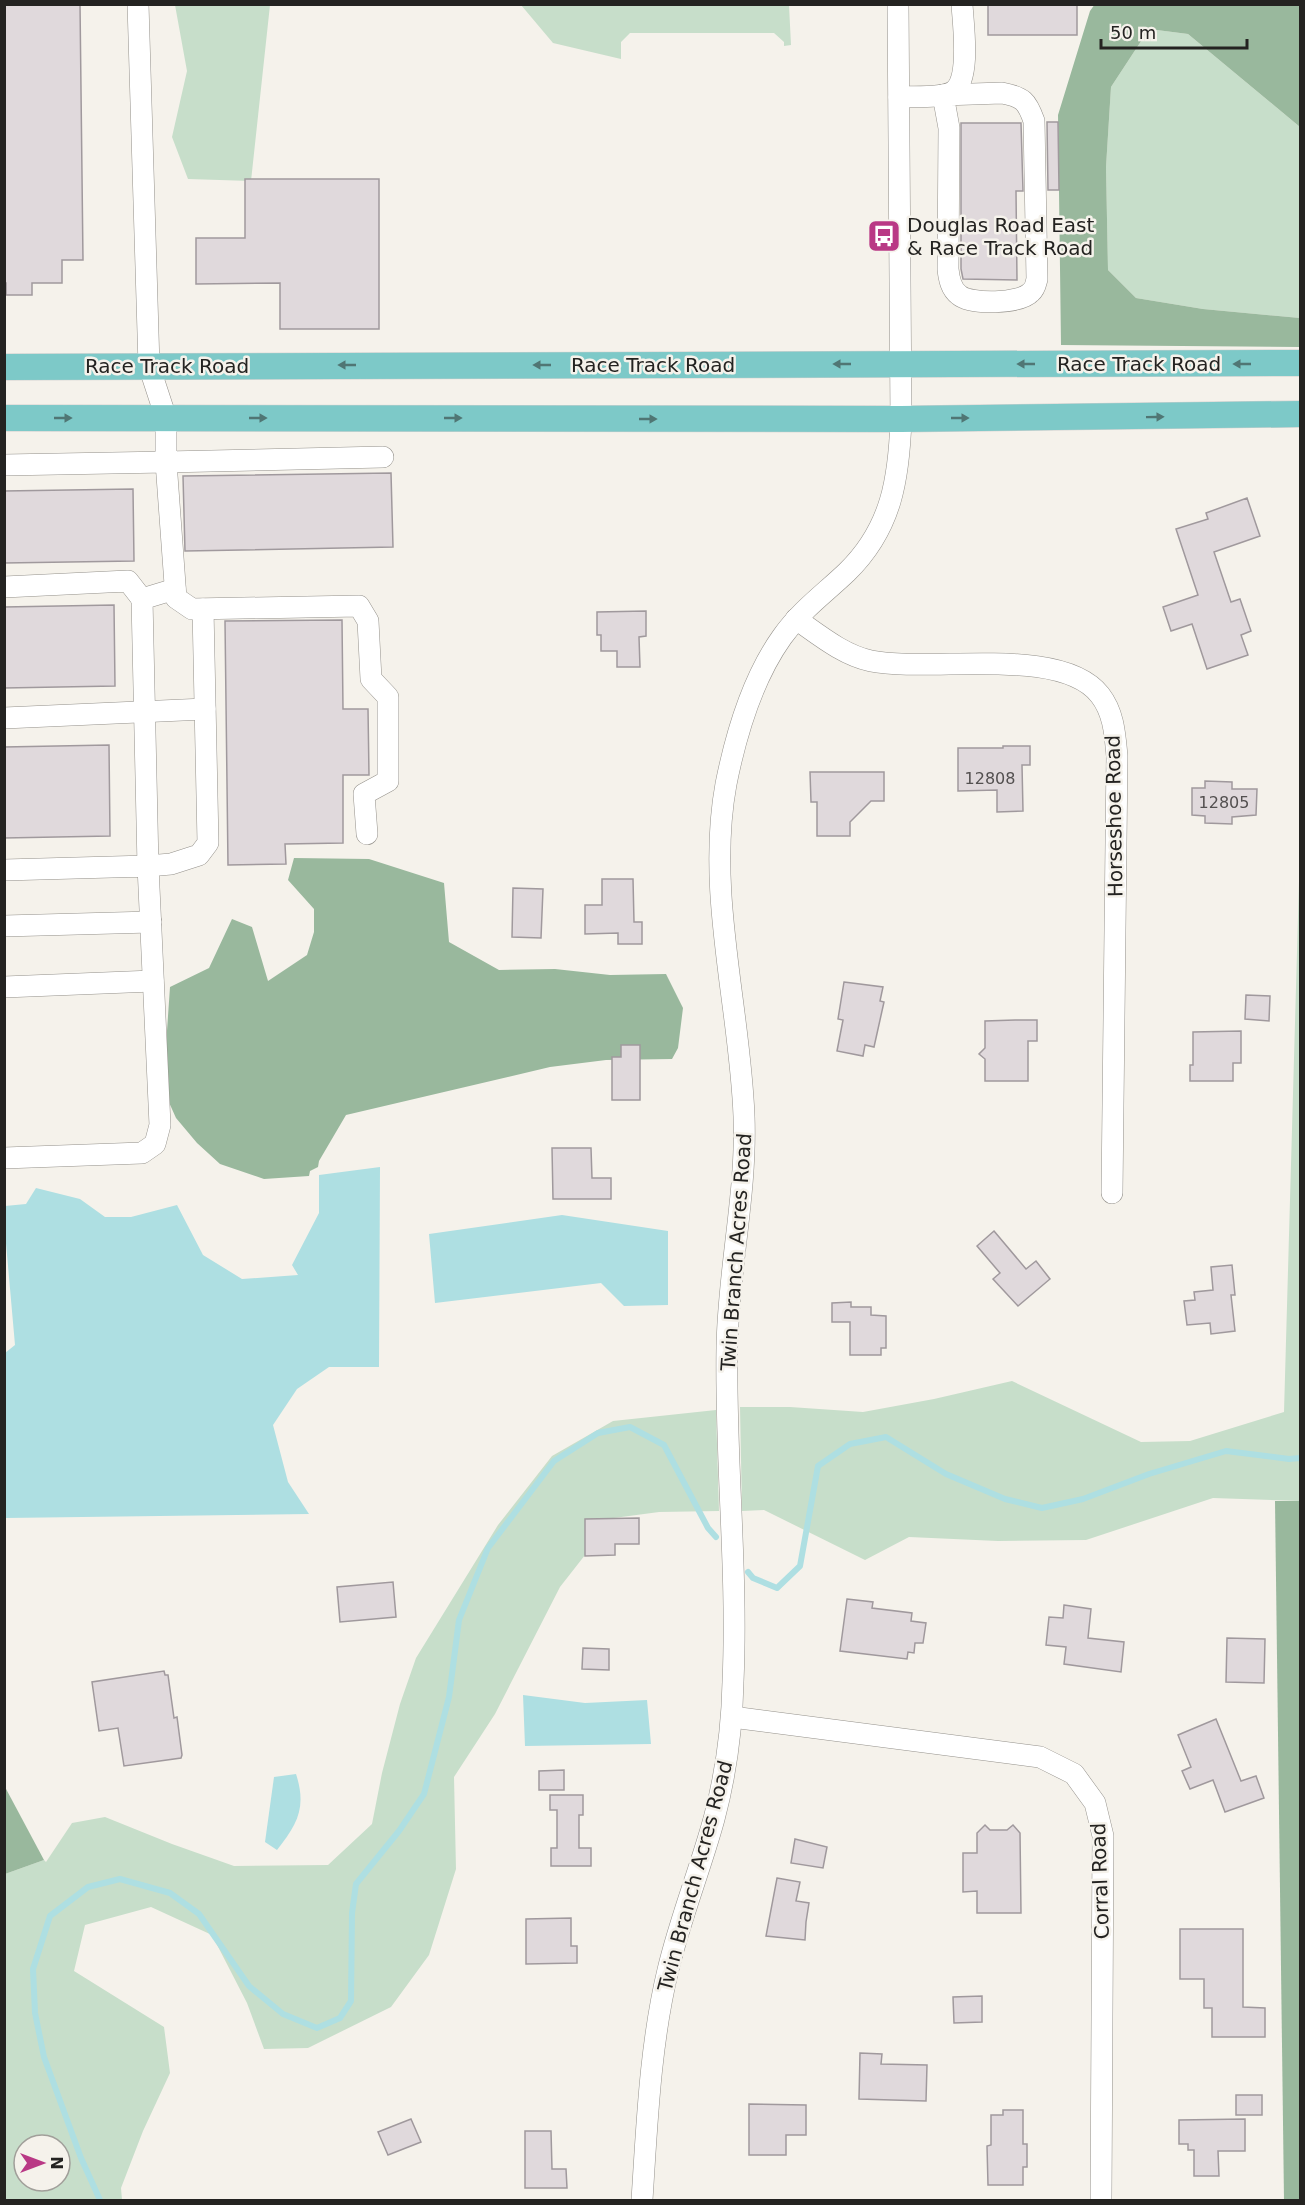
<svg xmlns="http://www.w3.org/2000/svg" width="1305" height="2205" font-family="'DejaVu Sans',sans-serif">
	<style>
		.green { fill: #c7deca; fill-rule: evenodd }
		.forest { fill: #99b89d }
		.water { fill: #aedfe2 }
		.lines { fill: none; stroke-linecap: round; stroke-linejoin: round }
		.stream { stroke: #aedfe2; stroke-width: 6 }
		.building { fill: #e0d9dc; stroke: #a0999d; stroke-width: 1.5 }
		.minor-casing { stroke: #94918b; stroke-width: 22 }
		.major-casing { stroke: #cfcfce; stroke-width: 27 }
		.minor { stroke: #fff; stroke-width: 21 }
		.major { stroke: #7dc9c8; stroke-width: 26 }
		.oneway { fill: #507674 }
		.labels { text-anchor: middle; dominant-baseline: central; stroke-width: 5; stroke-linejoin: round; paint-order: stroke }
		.number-label { font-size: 16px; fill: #535050 }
		.poi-label { font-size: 20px; fill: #242321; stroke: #f5f2eb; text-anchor: start }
		.street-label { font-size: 20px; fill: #242321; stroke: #f5f2eb }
	</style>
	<rect width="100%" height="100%" fill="#f5f2eb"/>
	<g class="green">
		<polygon points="175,5 270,5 251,181 188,179 172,137 187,71"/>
		<polygon points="521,5 789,5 791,45 784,46 784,42 774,33 630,33 621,42 621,59 553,43"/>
		<polygon points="1149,29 1188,34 1300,127 1300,318 1203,309 1136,298 1108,270 1106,167 1111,87"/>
		<polygon points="1300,846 1300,1501 1213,1498 1086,1540 998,1541 909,1537 865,1560 764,1510 742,1511 740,1407 790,1407 863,1412 934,1399 1012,1381 1141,1442 1190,1441 1284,1412"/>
		<path d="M 716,1410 L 719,1511 L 659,1512 L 614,1518 L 560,1587 L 495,1714 L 454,1777 L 456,1869 L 429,1955 L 391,2007 L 308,2048 L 264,2049 L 247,2003 L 212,1935 L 151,1907 L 85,1925 L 74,1971 L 164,2027 L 170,2073 L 143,2131 L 121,2188 L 122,2200 L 5,2200 L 5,1874 L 44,1860 L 46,1862 L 72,1823 L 105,1817 L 172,1844 L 234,1866 L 328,1865 L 372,1824 L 382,1773 L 400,1704 L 416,1658 L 498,1525 L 552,1456 L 613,1421 ZM 24,2145 L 60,2145 L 60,2181 L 24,2181 Z"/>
	</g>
	<g class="forest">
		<polygon points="1095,4 1300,5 1300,127 1188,34 1149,29 1111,87 1106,167 1108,270 1136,298 1203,309 1300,318 1300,347 1061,345 1058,115 1090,11"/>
		<polygon points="294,858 369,859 444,883 449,942 499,970 555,969 610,975 666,974 683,1008 678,1048 672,1059 606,1060 550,1067 346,1115 319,1161 318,1167 310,1171 309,1176 264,1179 220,1164 197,1143 176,1118 163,1089 170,987 209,968 232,919 252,927 268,981 307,955 314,932 314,909 288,880"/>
		<polygon points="1275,1501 1300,1501 1300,2200 1284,2200"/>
		<polygon points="5,1787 44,1860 5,1874 4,1874"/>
	</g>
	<g class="water">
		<polygon points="380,1167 379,1367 329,1367 297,1389 273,1425 288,1482 309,1514 5,1518 5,1353 15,1345 5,1232 5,1206 26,1204 36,1188 80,1199 105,1217 131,1217 177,1205 203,1255 242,1279 298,1275 292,1265 319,1213 319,1175"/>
		<polygon points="562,1215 668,1231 668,1305 624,1306 601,1283 435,1303 429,1234"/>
		<polygon points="523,1695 585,1703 647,1700 651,1744 525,1746"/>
		<path d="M 296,1774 C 307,1808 297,1824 277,1850 L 265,1842 L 274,1777 Z"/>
	</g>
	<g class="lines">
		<g class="stream">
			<polyline points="748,1572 753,1578 777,1588 800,1566 818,1466 850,1444 886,1437 946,1474 1005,1499 1042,1508 1083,1499 1149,1474 1226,1451 1289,1459 1300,1458"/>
			<polyline points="100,2200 81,2158 44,2057 35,2013 33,1969 50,1916 88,1887 120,1879 170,1893 199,1914 249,1986 283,2014 317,2028 340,2018 351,2001 352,1913 356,1884 399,1831 424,1794 449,1697 459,1620 488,1548 554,1461 598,1433 630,1427 664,1445 708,1528 716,1537"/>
		</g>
	</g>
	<g class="building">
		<polygon points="4,4 80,4 83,260 62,260 62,283 32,283 32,295 6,295 6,283 4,283"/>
		<rect x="988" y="4" width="89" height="31"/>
		<polygon points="1047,122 1058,122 1059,190 1048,190"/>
		<polygon points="961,123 1021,123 1023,191 1016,191 1017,280 963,279 961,269"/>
		<polygon points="245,179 379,179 379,329 280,329 280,283 196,284 196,238 245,238"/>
		<polygon points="391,473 393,547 185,551 183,476"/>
		<polygon points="133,489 134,561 4,563 4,491"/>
		<polygon points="1247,498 1260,536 1214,552 1231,602 1240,599 1251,631 1241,635 1248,655 1207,669 1192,624 1171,631 1163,607 1198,595 1176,529 1208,519 1206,513"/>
		<polygon points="114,605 115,686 4,688 4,607"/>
		<polygon points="646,611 646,636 639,637 640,667 617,667 617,651 601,651 601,635 597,635 597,612"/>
		<polygon points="342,620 343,709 368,709 369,775 343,775 343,843 285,844 286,864 228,865 225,621"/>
		<polygon points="109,745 110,836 4,838 4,747"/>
		<polygon points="1003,746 1030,746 1030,765 1022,765 1023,811 997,812 997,790 958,791 958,748 1003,748"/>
		<polygon points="810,772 884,772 884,801 871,801 850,822 850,836 817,836 817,802 811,802"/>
		<polygon points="1205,781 1232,782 1232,789 1257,789 1256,815 1232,817 1232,824 1205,823 1205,816 1192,815 1192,788 1205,788"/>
		<polygon points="602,879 633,879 634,922 642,922 642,944 618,944 618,933 585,934 585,905 602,905"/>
		<polygon points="513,888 543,889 541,938 512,937"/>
		<polygon points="844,982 883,987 880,1001 884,1002 874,1047 865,1045 863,1056 837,1051 843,1020 838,1019"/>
		<polygon points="1246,995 1270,996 1269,1021 1245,1019"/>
		<polygon points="1015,1020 1037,1020 1037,1041 1028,1041 1028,1081 985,1081 985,1059 979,1054 985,1048 985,1021"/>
		<polygon points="1241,1031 1241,1063 1233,1063 1233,1081 1190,1081 1190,1065 1193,1065 1193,1032"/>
		<polygon points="621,1045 640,1045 640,1100 612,1100 612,1057 621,1057"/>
		<polygon points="552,1148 591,1148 592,1178 611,1178 611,1199 553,1199"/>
		<polygon points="994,1231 1026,1269 1036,1261 1050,1279 1018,1306 993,1279 1000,1273 977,1246"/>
		<polygon points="1232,1265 1235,1295 1231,1295 1235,1331 1211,1334 1210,1323 1187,1325 1184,1301 1195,1300 1194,1292 1213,1290 1211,1267"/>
		<polygon points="851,1302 851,1307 871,1307 871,1315 886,1316 886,1348 881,1348 881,1355 850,1355 850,1322 832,1322 832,1303"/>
		<polygon points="639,1518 639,1544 615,1544 615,1555 585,1556 585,1519"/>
		<polygon points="393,1582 396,1617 340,1622 337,1587"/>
		<polygon points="847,1599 873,1602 872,1608 912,1613 911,1621 926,1623 923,1643 915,1643 914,1653 908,1652 907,1659 840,1651"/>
		<polygon points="1064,1605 1091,1609 1088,1638 1124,1642 1121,1672 1064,1664 1066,1647 1046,1645 1049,1617 1063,1618"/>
		<polygon points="1227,1638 1265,1639 1264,1683 1226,1682"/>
		<polygon points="583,1648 609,1649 609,1670 582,1669"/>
		<polygon points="164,1671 165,1675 168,1675 174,1718 177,1717 182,1755 181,1758 124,1766 118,1728 99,1731 92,1682"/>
		<polygon points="1216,1719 1241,1781 1256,1776 1264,1798 1225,1812 1213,1780 1190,1789 1182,1771 1191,1767 1178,1735"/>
		<polygon points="564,1770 564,1790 539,1790 539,1771"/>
		<polygon points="550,1795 583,1795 583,1815 579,1815 579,1848 591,1848 591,1866 551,1866 551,1848 557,1848 557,1810 550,1810"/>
		<polygon points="985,1825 990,1830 1007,1830 1013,1825 1020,1833 1021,1913 977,1913 977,1891 963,1892 963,1853 977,1853 977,1833"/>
		<polygon points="795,1839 827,1847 823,1868 791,1863"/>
		<polygon points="777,1878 800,1882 796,1901 809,1903 806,1922 805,1940 766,1936"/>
		<polygon points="571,1918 571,1946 577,1946 577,1963 526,1964 526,1919"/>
		<polygon points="1180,1929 1243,1929 1243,2007 1265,2008 1265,2037 1212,2037 1212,2008 1204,2008 1204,1979 1180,1979"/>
		<polygon points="982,1996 982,2022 954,2023 953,1997"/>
		<polygon points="860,2053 882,2054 881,2064 927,2065 926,2101 859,2099"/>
		<rect x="1236" y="2095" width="26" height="20"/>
		<polygon points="749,2104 806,2105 806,2135 786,2135 786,2155 749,2155"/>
		<polygon points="1003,2110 1023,2110 1023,2144 1027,2144 1027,2167 1023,2167 1023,2185 988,2185 987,2146 991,2145 991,2115 1003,2115"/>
		<polygon points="411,2119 421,2142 388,2155 378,2132"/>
		<polygon points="1245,2119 1245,2151 1218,2151 1219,2176 1194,2176 1194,2150 1188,2150 1188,2144 1179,2144 1179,2120"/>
		<polygon points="525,2131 551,2131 552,2169 566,2169 567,2188 525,2188"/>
	</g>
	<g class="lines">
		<g class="minor-casing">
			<g id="minor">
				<polyline points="138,4 149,366 166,418 166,462 383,457"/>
				<path d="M 1002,93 C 1023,97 1027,101 1034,121 L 1037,279 C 1036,283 1035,289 1031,292 C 1020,304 971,305 959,295 C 951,289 949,279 948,269 L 949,128 L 943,95 Z"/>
				<path d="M 899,97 C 912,96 943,99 954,91 C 971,77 963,24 962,4"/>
				<polyline points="4,465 166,462 176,598 192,609 359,606 368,621 371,679 388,697 388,781 364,794 367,834"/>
				<polyline points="4,587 128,581 142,599"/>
				<polyline points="175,589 142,599 148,866 171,864 199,855 208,843 203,609"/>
				<path d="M 796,619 C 819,635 843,655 871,661 C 931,673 1061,645 1100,695 C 1114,713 1115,735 1117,756 L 1112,1193"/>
				<polyline points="4,718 205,709"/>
				<polyline points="4,870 148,866 160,1125 155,1144 142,1153 4,1158"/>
				<polyline points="4,926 151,922"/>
				<polyline points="4,987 153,981"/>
				<polyline points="732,1717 1040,1757 1074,1774 1095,1803 1103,1836 1101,2200"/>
				<path d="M 642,2200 C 647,2124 650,2045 668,1970 C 680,1919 700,1870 714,1819 C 726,1774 732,1728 733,1682 C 738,1570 725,1459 727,1348 C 728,1270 747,1194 744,1116 C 740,1007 706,893 726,784 C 736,734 752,679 782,637 C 801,610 824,594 847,572 C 892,528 899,478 901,419 L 898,4"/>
			</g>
		</g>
		<g class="major-casing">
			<g id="major">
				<polyline points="4,367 1300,363"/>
				<polyline points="4,418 901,419 1300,414"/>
			</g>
		</g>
		<use href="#minor" class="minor"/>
		<use href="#major" class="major"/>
	</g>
	<defs><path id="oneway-solid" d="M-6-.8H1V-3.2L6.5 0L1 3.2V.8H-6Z" transform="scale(1.5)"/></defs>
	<g class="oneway">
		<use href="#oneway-solid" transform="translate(842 364) rotate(180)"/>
		<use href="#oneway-solid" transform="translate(1026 364) rotate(-180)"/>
		<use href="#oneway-solid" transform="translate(1242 364) rotate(-180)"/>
		<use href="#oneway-solid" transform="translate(347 365) rotate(180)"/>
		<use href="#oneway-solid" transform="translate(542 365) rotate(180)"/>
		<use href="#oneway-solid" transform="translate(1155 417) rotate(-1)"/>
		<use href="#oneway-solid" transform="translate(63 418)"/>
		<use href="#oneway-solid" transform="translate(258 418)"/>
		<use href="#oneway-solid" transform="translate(453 418)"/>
		<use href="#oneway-solid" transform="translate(960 418)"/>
		<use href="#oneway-solid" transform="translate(648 419)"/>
	</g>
	<defs>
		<g id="bus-square" transform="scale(1.725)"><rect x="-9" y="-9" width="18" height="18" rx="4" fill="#b93985" stroke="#f5f2eb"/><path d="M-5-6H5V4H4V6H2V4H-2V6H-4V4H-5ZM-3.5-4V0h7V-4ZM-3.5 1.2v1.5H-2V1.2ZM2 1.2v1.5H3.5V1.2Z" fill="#fff"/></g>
	</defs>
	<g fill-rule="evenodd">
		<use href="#bus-square" x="884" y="236"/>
	</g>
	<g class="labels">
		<g class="number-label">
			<text x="990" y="778">12808</text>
			<text x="1224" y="802">12805</text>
		</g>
		<g class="poi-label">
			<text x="907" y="225">Douglas Road East<tspan x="907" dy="23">&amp; Race Track Road</tspan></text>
		</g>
		<g class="street-label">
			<text x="1139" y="364">Race Track Road</text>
			<text x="653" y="365">Race Track Road</text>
			<text x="167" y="366">Race Track Road</text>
			<text transform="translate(1114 816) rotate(-91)">Horseshoe Road</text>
			<text transform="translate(736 1252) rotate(-86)">Twin Branch Acres Road</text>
			<text transform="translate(695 1876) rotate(-75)">Twin Branch Acres Road</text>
			<text transform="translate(1100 1881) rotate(-92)">Corral Road</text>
		</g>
	</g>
	<rect width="1305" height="2205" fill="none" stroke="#242321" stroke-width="12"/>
	<g transform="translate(42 2163) rotate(90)"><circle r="28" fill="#f5f2eb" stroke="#a19f9a" stroke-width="1.5"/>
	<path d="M0-4.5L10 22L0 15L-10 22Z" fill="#b93985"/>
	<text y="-9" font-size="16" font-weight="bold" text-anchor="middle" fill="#242321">N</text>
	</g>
	<path d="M1101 39v9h146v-9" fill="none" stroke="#242321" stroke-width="3"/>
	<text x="1110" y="39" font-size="18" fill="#242321" stroke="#f5f2eb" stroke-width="4.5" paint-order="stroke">50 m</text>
</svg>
